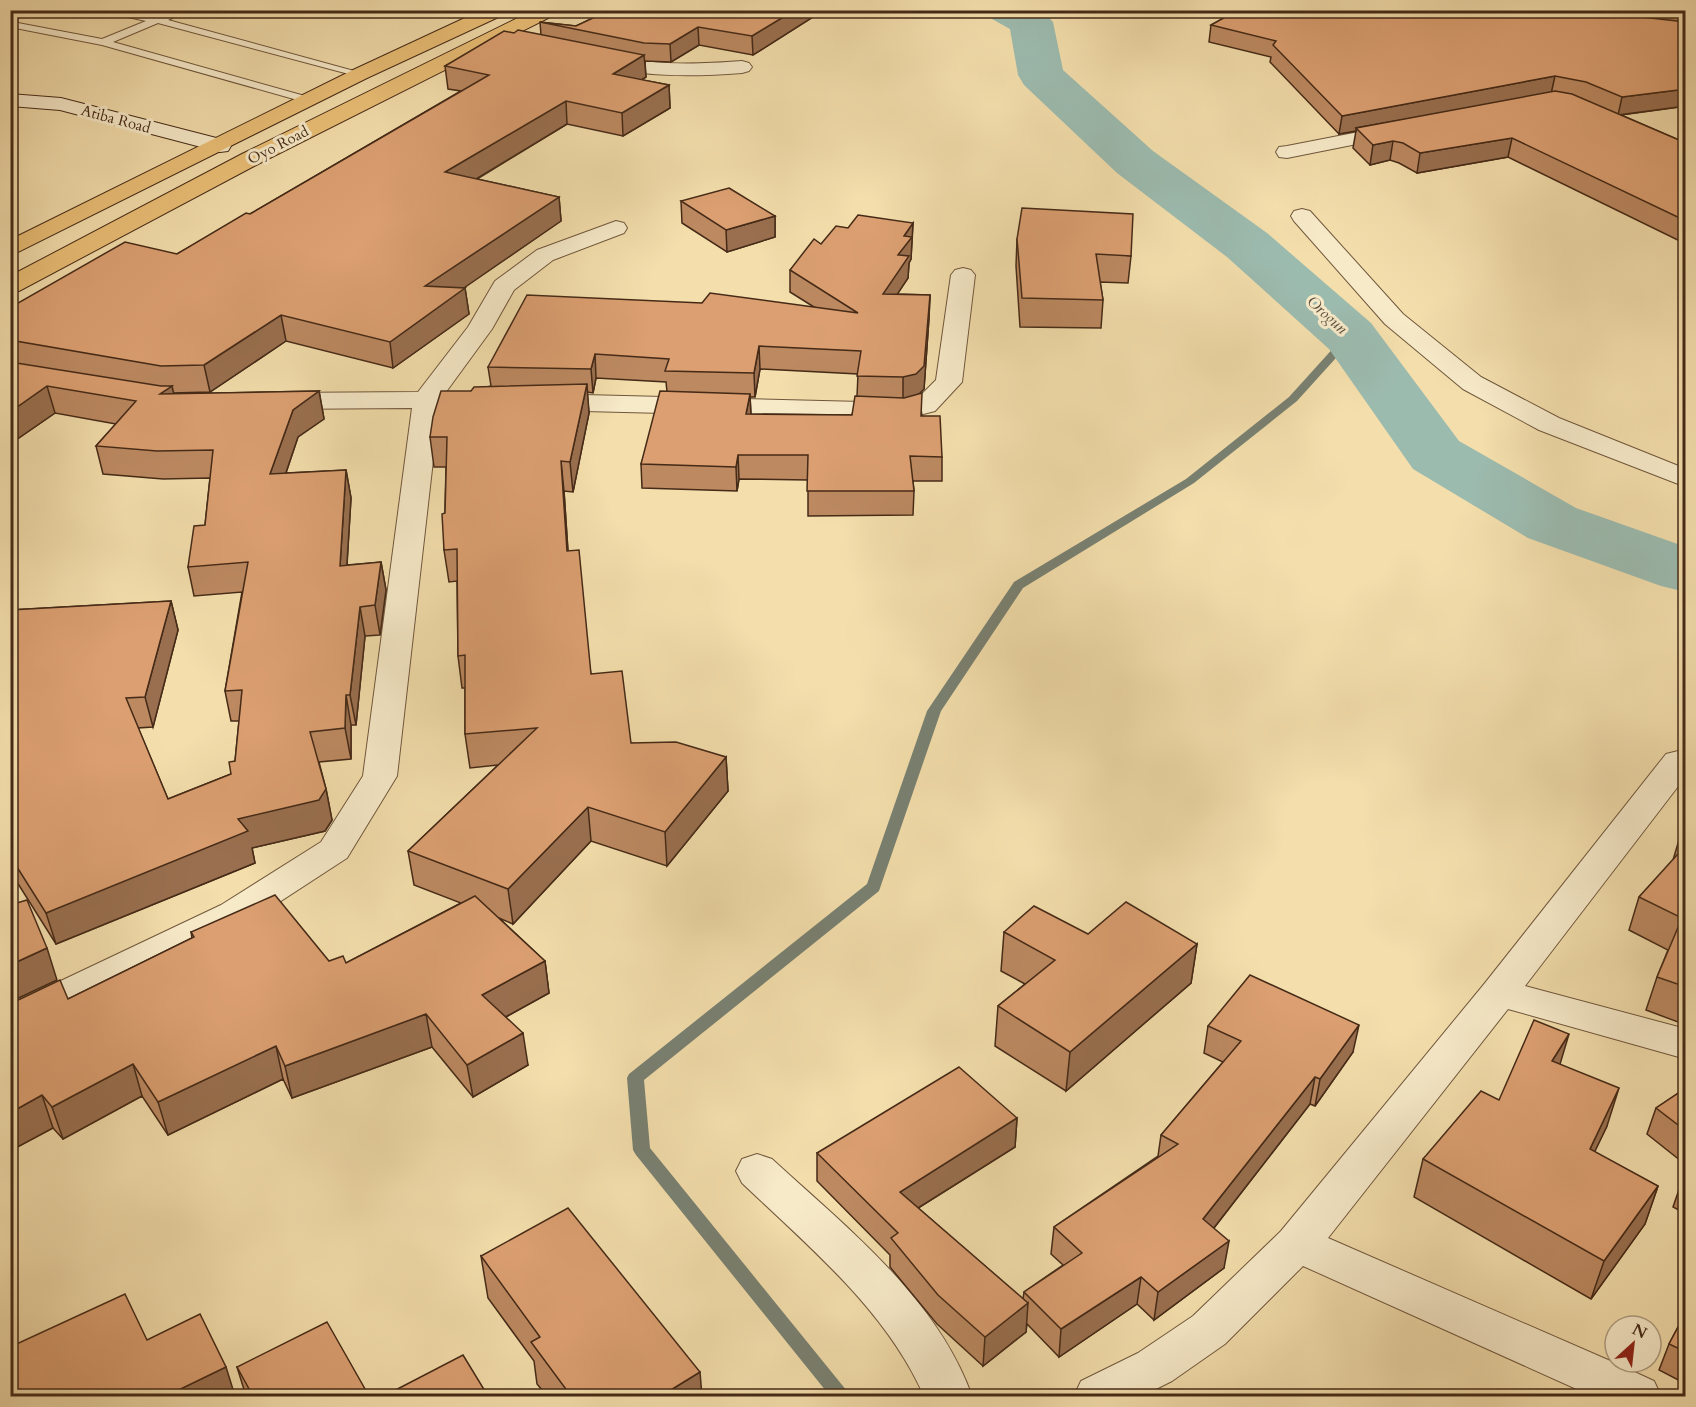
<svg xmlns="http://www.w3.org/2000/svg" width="1696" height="1407" font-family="Cardo,serif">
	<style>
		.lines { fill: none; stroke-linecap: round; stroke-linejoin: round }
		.stream { fill: #798172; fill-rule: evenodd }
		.river { fill: #9cbbaf; fill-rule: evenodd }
		.lane-casing { stroke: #70573c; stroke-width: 2 }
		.street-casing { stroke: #70573c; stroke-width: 2 }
		.secondary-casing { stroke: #452a17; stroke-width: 2 }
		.highway-casing { stroke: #452a17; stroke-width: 2 }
		.lane { fill: #f7eac9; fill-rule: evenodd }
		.street { fill: #f7eac9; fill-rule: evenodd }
		.secondary { fill: #f7eac9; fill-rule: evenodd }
		.highway { fill: #eabf76; fill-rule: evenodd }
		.wall { fill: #bc8961; stroke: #452a17; stroke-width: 1.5; fill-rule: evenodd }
		.shaded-wall { fill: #996f4f; stroke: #452a17; stroke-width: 1.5 }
		.building { fill: #db9f71; stroke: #452a17; stroke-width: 1.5 }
		.labels { text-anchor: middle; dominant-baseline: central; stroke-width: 6; stroke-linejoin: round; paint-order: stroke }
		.far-street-label { font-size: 15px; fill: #452a17; stroke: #f7eac9 }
		.far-water-label { font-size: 16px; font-style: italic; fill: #5b4e3d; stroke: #f7eac9 }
	</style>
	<rect width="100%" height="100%" fill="#f3deac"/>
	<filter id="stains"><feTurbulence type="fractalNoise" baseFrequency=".00333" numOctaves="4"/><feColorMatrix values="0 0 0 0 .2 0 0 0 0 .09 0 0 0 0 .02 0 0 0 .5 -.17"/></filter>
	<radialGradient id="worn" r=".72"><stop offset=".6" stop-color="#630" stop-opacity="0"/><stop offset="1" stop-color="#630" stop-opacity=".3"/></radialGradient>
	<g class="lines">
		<polygon class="stream" points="1350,333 1354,334 1354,338 1297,401 1194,483 1023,588 941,711 879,891 644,1080 650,1148 851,1396 830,1396 636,1155 633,1150 627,1078 629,1074 867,884 927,711 1014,582 1186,479 1289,397 1346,334"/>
		<polygon class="river" points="986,10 1042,10 1053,22 1063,70 1153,151 1267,233 1371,323 1459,441 1576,508 1686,547 1686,592 1661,586 1528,538 1413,469 1329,349 1227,257 1117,173 1024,85 1018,75 1010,29 992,19"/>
		<g class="lane-casing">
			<polygon id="lane" points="17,10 30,10 17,19 18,23 102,39 146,21 97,10 121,10 157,17 173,10 188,10 168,20 365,74 360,77 158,23 113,42 312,98 312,102 308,103 102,45 10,27 10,15"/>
		</g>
		<g class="street-casing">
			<g id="street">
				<path d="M 600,54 C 653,65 688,65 742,61 L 749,63 L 752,67 L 749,71 L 742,73 C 691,77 643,77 593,64 L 590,60 L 593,56 Z"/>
				<polygon points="1400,124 1407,126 1410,130 1407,134 1287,158 1279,157 1276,152 1279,147 1287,146"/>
				<polygon points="1302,209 1310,211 1403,314 1481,377 1559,418 1686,469 1686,487 1539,430 1463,389 1385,324 1294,221 1291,216 1294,211"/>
				<polygon points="616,221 624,223 627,228 624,233 553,260 514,290 492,329 446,392 456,394 460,400 456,406 439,408 397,776 347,858 247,923 24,1032 10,1036 10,1005 221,905 321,842 363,776 412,408 277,409 268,407 264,401 268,395 277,393 418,392 468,327 495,281 537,250"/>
				<polygon points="963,268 971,270 975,275 962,382 935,411 904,419 544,410 535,408 531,402 535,396 544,394 903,403 917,399 936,380 951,275 955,270"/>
				<polygon points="1678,751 1686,753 1686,776 1525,986 1686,1029 1686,1059 1508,1009 1328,1238 1615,1363 1654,1381 1661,1396 1592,1396 1303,1266 1225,1344 1172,1381 1142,1396 1074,1396 1081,1381 1138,1353 1193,1316 1281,1231 1485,983 1666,754"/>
				<path d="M 757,1154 L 772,1159 C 847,1228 937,1298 972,1396 L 924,1396 C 886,1310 809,1247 742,1183 L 736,1171 L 742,1159 Z"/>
			</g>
		</g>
		<g class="secondary-casing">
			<polygon id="secondary" points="10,94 61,98 228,141 231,146 228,151 220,152 60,110 10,106"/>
		</g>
		<g class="highway-casing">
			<g id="highway">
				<polygon points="482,10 507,10 505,14 367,78 10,256 10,240 353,70"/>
				<polygon points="534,10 558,10 556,14 258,164 19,291 10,293 10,276 242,154"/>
			</g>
		</g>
		<use href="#lane" class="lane"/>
		<use href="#street" class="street"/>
		<use href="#secondary" class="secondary"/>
		<use href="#highway" class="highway"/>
	</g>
	<g class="wall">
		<polygon points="610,10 824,10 753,55 699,45 671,62 645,61 646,77 642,80 669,85 670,108 623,136 567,124 477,179 559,197 561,221 463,288 465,288 469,314 393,368 286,341 210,392 173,393 174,394 319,391 324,419 298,437 286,473 346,470 351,498 347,565 381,562 386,590 380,635 365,636 356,725 351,725 351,759 319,762 326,789 332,820 325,831 252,848 255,863 56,944 10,871 10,610 171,601 178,630 153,727 138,728 168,799 231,774 235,761 239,721 231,721 225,691 242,592 194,596 188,567 205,525 210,478 163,479 103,474 96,446 116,424 55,413 10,444 10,313 12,312 11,307 177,254 250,214 461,91 448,89 445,66 514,33 541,35 540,22 576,26"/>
		<polygon points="1193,10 1686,10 1686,106 1621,115 1686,143 1686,244 1508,157 1417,173 1399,163 1390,160 1370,165 1353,148 1356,131 1339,134 1270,62 1271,57 1209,42 1211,25 1226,17"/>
		<polygon points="681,201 775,216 775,237 727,252 682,223"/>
		<path d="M 913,223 L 911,259 L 909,263 L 908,278 L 897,294 L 930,295 L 929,318 L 924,389 L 919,394 L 922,416 L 942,457 L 942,481 L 913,481 L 914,491 L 913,515 L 808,516 L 808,480 L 739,479 L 737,491 L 642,488 L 641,464 L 667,392 L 666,382 L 596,378 L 593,393 L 587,392 L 589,413 L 573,492 L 564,491 L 568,551 L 591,674 L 631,743 L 726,757 L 728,791 L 667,866 L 591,841 L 513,924 L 499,918 L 545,961 L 549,993 L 506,1017 L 528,1065 L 473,1097 L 432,1047 L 292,1098 L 283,1079 L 168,1135 L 142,1096 L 63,1139 L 53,1128 L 10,1151 L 68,999 L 192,938 L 191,932 L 329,961 L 346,963 L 461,903 L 414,885 L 408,851 L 498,765 L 470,768 L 465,734 L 465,688 L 462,688 L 458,656 L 457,581 L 449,582 L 444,550 L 446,467 L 434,467 L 430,437 L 471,391 L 491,386 L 488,367 L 702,303 L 814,307 L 790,292 L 790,270 L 821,244 L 848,228 ZM 760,369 L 858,374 L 857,396 L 852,415 L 751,414 L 750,397 L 755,397 Z"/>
		<polygon points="1017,239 1131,256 1128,283 1100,282 1103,300 1101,328 1020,327 1016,266"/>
		<polygon points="1686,826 1686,1025 1646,1010 1657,977 1668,950 1629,930 1639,897 1673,860 1682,830"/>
		<polygon points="1004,932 1088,934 1197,944 1191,983 1066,1091 995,1046 998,1006 1025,984 1001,971"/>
		<polygon points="1208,1026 1353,1052 1315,1106 1310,1104 1214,1228 1224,1268 1154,1320 1137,1304 1059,1357 1027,1324 1026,1332 983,1366 937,1324 890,1267 890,1255 817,1181 817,1153 1017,1118 1015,1147 918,1208 1023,1299 1024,1292 1063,1265 1051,1254 1054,1227 1158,1156 1161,1135 1223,1062 1204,1053"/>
		<polygon points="1560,1064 1607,1126 1594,1152 1658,1186 1645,1224 1591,1299 1414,1197 1423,1159 1499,1100"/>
		<polygon points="1686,1088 1686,1165 1647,1134 1656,1108"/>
		<polygon points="1686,1177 1686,1214 1673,1207 1682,1181"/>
		<polygon points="481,1256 702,1396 547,1396 537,1384 534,1361 488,1298"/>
		<polygon points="1686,1312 1686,1384 1659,1370 1669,1344"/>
		<polygon points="237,1367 369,1396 246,1396"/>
	</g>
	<g class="shaded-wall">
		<polygon points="795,10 824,10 753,55 752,36"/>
		<polygon points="698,27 699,45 671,62 670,44"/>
		<polygon points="644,55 646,77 615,96 613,74"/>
		<polygon points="1555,76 1551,94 1356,128 1356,131 1339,134 1342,116"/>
		<polygon points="669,85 670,108 623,136 622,113"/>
		<polygon points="1686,89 1686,106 1618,115 1622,97"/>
		<polygon points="566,101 567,124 448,196 445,172"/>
		<polygon points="1512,138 1508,157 1417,173 1420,153"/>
		<polygon points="1393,141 1390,160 1370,165 1373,145"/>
		<polygon points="559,197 561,221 429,312 425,286"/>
		<polygon points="775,216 775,237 727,252 726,230"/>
		<polygon points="913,223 911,259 909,263 908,278 883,316 883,294 898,255 904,236"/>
		<polygon points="465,288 469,314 393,368 390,342"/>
		<polygon points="930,295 929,318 924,389 916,397 903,401 903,377"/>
		<polygon points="281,315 286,341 210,392 204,365"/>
		<polygon points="759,346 760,369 755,397 754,373"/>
		<polygon points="595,354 596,378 593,393 591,369"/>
		<polygon points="587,384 589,413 573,492 570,462"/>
		<polygon points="47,386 55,413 10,444 10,412"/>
		<polygon points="172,386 178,413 160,394"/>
		<polygon points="319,391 324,419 298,437 276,502 270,474 293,410"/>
		<polygon points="750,394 751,417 746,414"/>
		<polygon points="738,455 739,479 737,491 736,467"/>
		<polygon points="561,461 564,491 570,583 567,551"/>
		<polygon points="346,470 351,498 345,595 340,566"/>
		<polygon points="381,562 386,590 380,635 375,605"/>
		<polygon points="171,601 178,630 153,727 145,697"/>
		<polygon points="360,607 365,636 356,725 350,695"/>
		<polygon points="346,695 351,725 351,759 345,728"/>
		<polygon points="726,757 728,791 667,866 665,832"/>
		<polygon points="326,789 332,820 325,831 252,848 255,863 56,944 46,913 238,819"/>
		<polygon points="588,807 591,841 513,924 508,889"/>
		<polygon points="1197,944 1191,983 1066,1091 1070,1052"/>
		<polygon points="47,948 57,980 10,1002 10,965"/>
		<polygon points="545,961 549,993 487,1027 482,995"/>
		<polygon points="426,1014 432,1047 292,1098 285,1066"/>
		<polygon points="1359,1025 1353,1052 1315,1106 1320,1079"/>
		<polygon points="523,1033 528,1065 473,1097 467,1065"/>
		<polygon points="1569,1034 1558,1071 1552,1061"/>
		<polygon points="276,1046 283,1079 168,1135 158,1102"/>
		<polygon points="133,1064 142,1096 63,1139 52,1107"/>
		<polygon points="1315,1077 1310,1104 1199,1247 1203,1219"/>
		<polygon points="1619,1088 1607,1126 1578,1187 1590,1149"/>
		<polygon points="42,1095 53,1128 10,1151 10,1113"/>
		<polygon points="1017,1118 1015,1147 899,1220 900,1192"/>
		<polygon points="1658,1186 1645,1224 1591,1299 1604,1261"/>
		<polygon points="1229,1241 1224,1268 1154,1320 1158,1292"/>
		<polygon points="1141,1277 1137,1304 1059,1357 1061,1329"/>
		<polygon points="1028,1303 1026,1332 983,1366 985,1337"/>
		<polygon points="226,1367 235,1396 171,1396 170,1394"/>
		<polygon points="700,1372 702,1396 661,1396"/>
	</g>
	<g class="building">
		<polygon points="610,10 795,10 752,36 698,27 670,44 644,43 540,22 576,26"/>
		<polygon points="1238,10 1579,10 1686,22 1686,89 1622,97 1586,82 1555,76 1342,116 1273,45 1276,41 1211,25"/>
		<polygon points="518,30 644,55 613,74 669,85 622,113 566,101 445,172 559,197 425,286 465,288 390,342 281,315 204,365 161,366 10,340 10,313 17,309 11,307 125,242 177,254 246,213 250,214 489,75 445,66 504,31 514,33"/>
		<polygon points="1555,91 1572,94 1686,143 1686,221 1512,138 1420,153 1403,143 1393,141 1373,145 1356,128"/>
		<polygon points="729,188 775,216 726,230 681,201"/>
		<polygon points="1022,208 1133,214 1131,256 1096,254 1103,300 1022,298 1017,239"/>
		<polygon points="858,215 913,223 904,236 912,237 898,255 909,256 883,294 930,295 924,366 916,374 903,377 857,376 861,351 759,346 754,373 665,371 669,359 595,354 591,369 488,367 527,295 702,303 710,293 858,313 790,270 814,239 821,244 836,226 848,228"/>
		<polygon points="10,362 161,386 172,386 160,394 319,391 293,410 270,474 346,470 340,566 381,562 375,605 360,607 350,695 346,695 345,728 310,732 326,789 319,800 238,819 248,831 46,913 10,856 10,610 171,601 145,697 126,698 168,799 231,774 229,762 235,761 242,690 225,691 248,562 188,567 194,526 205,525 213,450 157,451 96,446 136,401 47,386 10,412"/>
		<polygon points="587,384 570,462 561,461 567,551 579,550 591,674 622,671 631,743 676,742 726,757 665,832 588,807 508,889 408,851 537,728 465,734 465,655 458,656 457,549 444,550 442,514 445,513 447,437 430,437 433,417 441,391 471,391 474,387"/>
		<polygon points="660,391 750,394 746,414 852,415 855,396 904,398 922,393 921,416 940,416 942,457 910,456 914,491 807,491 808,455 738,455 736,467 641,464"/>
		<polygon points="1686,845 1686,987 1657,977 1682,918 1639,897"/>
		<polygon points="275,895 329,961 343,956 346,963 475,896 545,961 482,995 523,1033 467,1065 426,1014 285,1066 276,1046 158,1102 133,1064 52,1107 42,1095 10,1113 10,1003 14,1002 60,980 68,999 194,937 191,932"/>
		<polygon points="27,900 47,948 10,965 10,905"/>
		<polygon points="1126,902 1197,944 1070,1052 998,1006 1055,960 1004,932 1034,906 1088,934"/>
		<polygon points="1250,975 1359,1025 1320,1079 1315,1077 1203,1219 1229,1241 1158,1292 1141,1277 1061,1329 1024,1292 1082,1253 1054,1227 1178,1144 1161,1135 1241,1041 1208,1026"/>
		<polygon points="1534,1020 1569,1034 1552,1061 1619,1088 1590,1149 1658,1186 1604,1261 1423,1159 1481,1091 1499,1100"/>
		<polygon points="959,1067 1017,1118 900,1192 1028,1303 985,1337 938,1295 891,1238 898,1233 817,1153"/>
		<polygon points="1686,1088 1686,1131 1656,1108"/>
		<polygon points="568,1208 700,1372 661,1396 571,1396 531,1342 540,1337 481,1256"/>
		<polygon points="125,1294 147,1340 200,1314 226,1367 170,1394 171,1396 10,1396 10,1347"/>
		<polygon points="1686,1312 1686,1352 1669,1344"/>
		<polygon points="327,1322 369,1396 253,1396 237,1367"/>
		<polygon points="463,1355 488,1396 384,1396"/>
	</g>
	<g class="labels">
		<g class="far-street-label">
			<text transform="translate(116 119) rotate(15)">Atiba Road</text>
			<text transform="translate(278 145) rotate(-27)">Oyo Road</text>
		</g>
		<g class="far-water-label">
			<text transform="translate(1327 315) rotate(42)">Orogun</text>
		</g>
	</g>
	<rect width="1696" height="1407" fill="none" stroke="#f3deac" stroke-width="36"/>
	<rect x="12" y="12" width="1672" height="1383" fill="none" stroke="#452a17" stroke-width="3"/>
	<rect x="18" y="18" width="1660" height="1371" fill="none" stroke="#452a17" stroke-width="1.5"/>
	<g transform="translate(1633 1344) rotate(27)"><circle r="28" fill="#f7eac9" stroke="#b09d82" stroke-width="1.5"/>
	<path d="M0-4.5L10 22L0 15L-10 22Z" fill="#8f2418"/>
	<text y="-9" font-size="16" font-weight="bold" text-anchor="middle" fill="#452a17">N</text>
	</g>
	<rect width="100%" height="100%" filter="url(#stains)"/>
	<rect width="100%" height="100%" fill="url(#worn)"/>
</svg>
